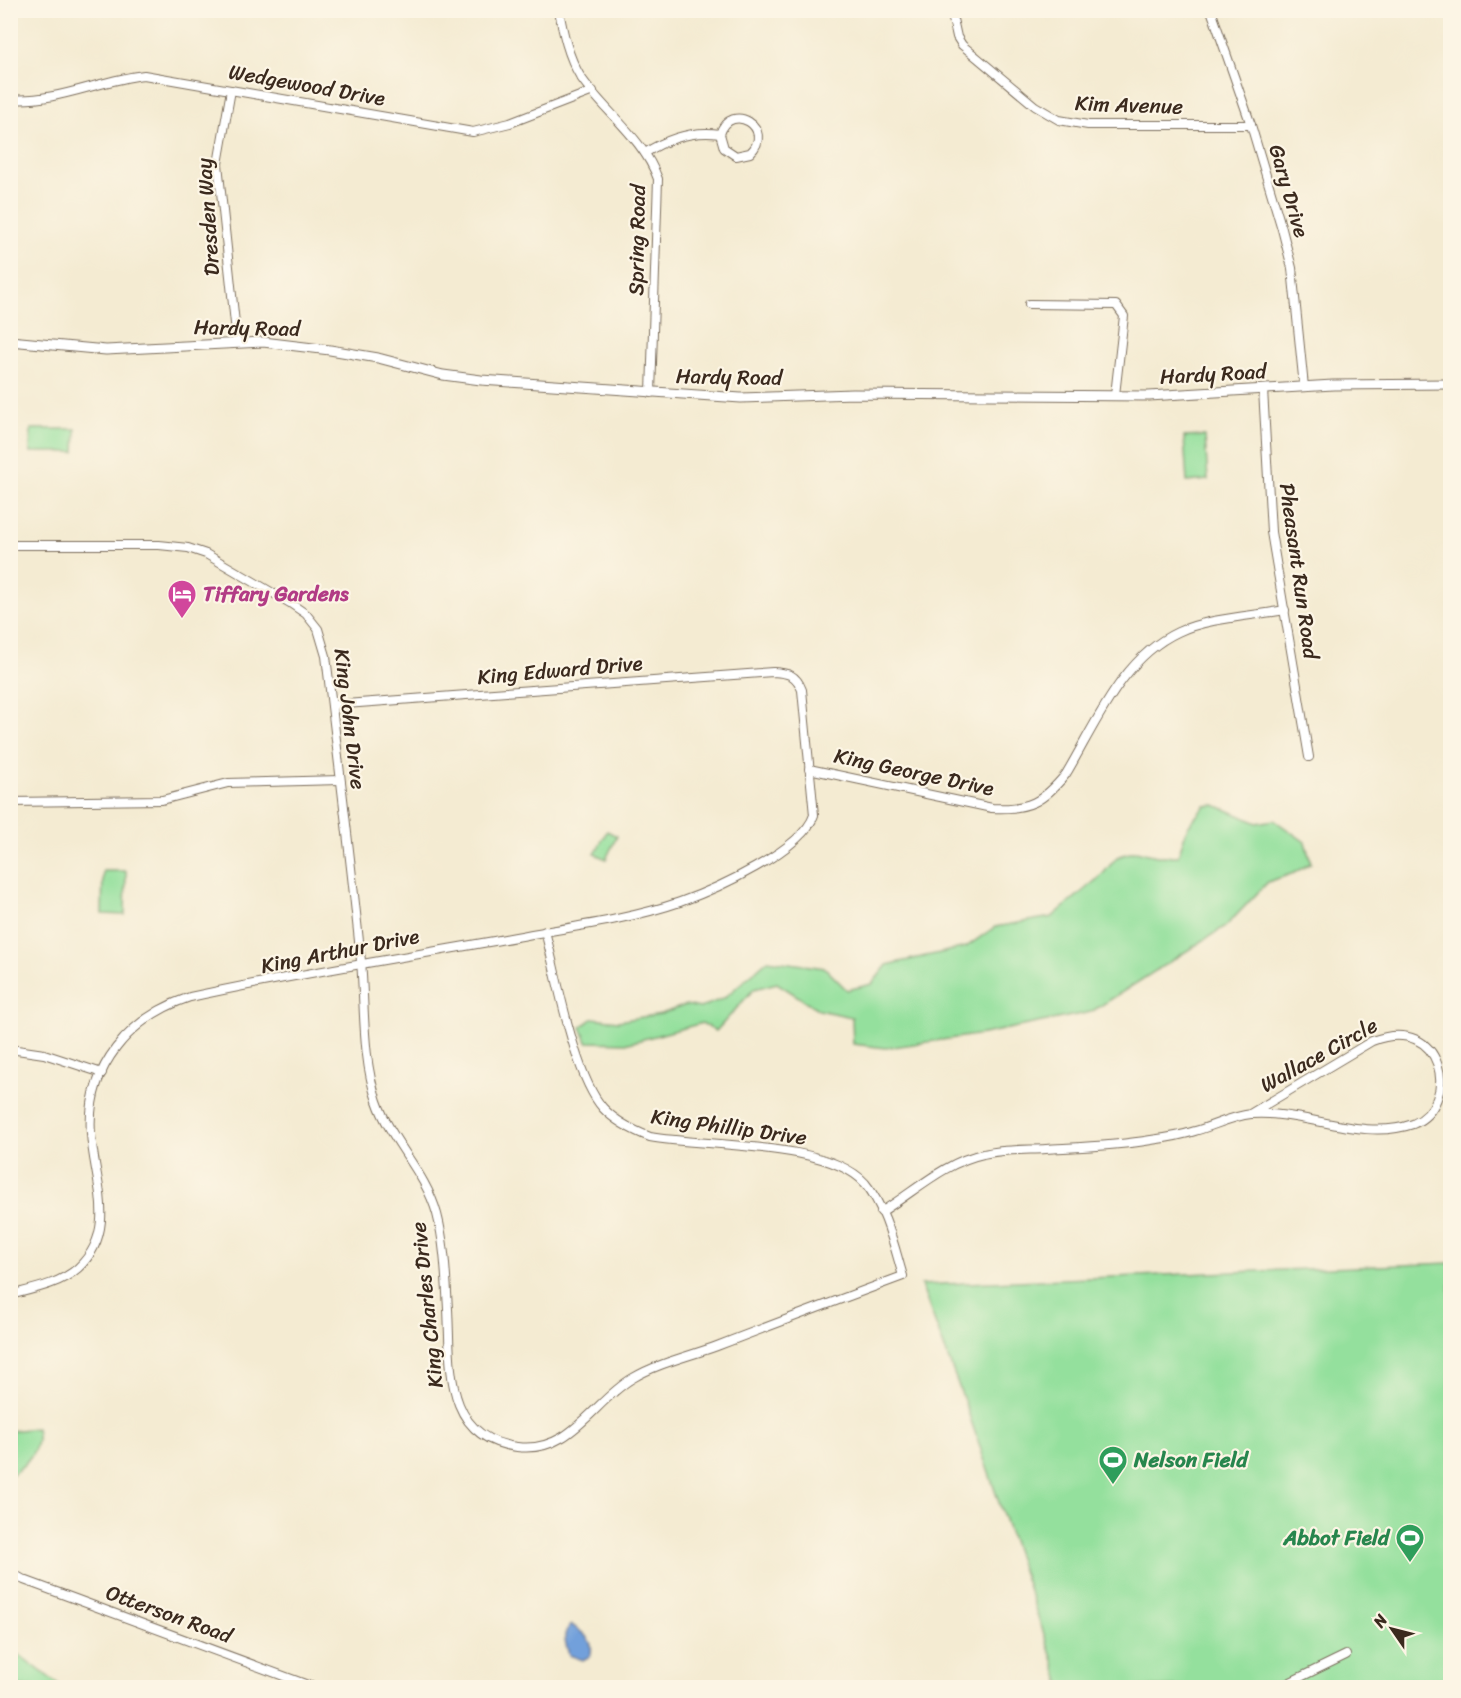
<svg xmlns="http://www.w3.org/2000/svg" width="1461" height="1698" font-family="Sriracha,sans-serif">
	<style>
		.green { fill: #94e09d; stroke: #68855e; stroke-width: 1.5 }
		.water { fill: #72a0db; stroke: #56657c; stroke-width: 1.5 }
		.lines { fill: none; stroke-linecap: round; stroke-linejoin: round }
		.minor-casing { stroke: #7c6e5d; stroke-width: 10 }
		.tertiary-casing { stroke: #7c6e5d; stroke-width: 11 }
		.minor { stroke: #fff; stroke-width: 8 }
		.tertiary { stroke: #fff; stroke-width: 9 }
		.labels { text-anchor: middle; dominant-baseline: central; stroke-width: 4.5; stroke-linejoin: round; paint-order: stroke }
		.street-label { font-size: 21px; fill: #3b2a1e; stroke: #fcf5e5 }
		.hotel-label { font-size: 21px; font-weight: bold; fill: #b23c85; stroke: #fcf5e5; text-anchor: start }
		.leisure-label { font-size: 21px; font-weight: bold; fill: #27864d; stroke: #fcf5e5; text-anchor: start }
	</style>
	<rect width="100%" height="100%" fill="#fcf5e5"/>
	<filter id="ink" filterUnits="userSpaceOnUse"><feTurbulence type="fractalNoise" baseFrequency=".0167" numOctaves="2"/><feDisplacementMap in="SourceGraphic" scale="12" xChannelSelector="R" yChannelSelector="G"/><feConvolveMatrix kernelMatrix="1 2 1 2 8 2 1 2 1" color-interpolation-filters="sRGB"/></filter>
	<filter id="wash" filterUnits="userSpaceOnUse"><feTurbulence type="fractalNoise" baseFrequency=".008" numOctaves="4" result="noise"/><feDisplacementMap in="SourceGraphic" scale="24" xChannelSelector="R" yChannelSelector="G"/><feGaussianBlur stdDeviation="1.35" result="paint"/><feColorMatrix in="noise" values="0 0 0 0 0 0 0 0 0 0 0 0 0 0 0 0 0 1.4 0 .05"/><feComposite in="paint" operator="in"/></filter>
	<g filter="url(#wash)">
		<rect width="100%" height="100%" fill="#f4ebd2"/>
		<g class="green">
			<polygon points="31,429 76,429 75,452 30,452"/>
			<polygon points="1205,436 1208,480 1187,482 1184,437"/>
			<polygon points="1215,805 1257,823 1274,820 1305,842 1311,863 1294,873 1268,882 1226,926 1091,1012 983,1034 886,1048 853,1044 852,1017 819,1010 777,983 754,989 716,1031 702,1023 629,1043 587,1042 581,1027 593,1018 618,1021 661,1014 686,1005 700,1008 724,998 768,960 825,968 847,990 872,984 887,965 966,947 995,927 1052,917 1102,875 1117,857 1136,851 1157,856 1178,856 1188,826 1205,806"/>
			<polygon points="607,831 617,836 606,859 595,854"/>
			<polygon points="103,871 126,871 125,915 102,914"/>
			<polygon points="1450,1263 1450,1687 1062,1687 965,1403 921,1285"/>
			<path d="M 36,1428 C 42,1448 26,1465 11,1475 L 11,1431 Z"/>
			<polygon points="10,1648 62,1687 11,1687"/>
		</g>
		<path class="water" d="M 572,1625 C 583,1633 596,1641 590,1656 L 583,1660 L 569,1655 C 566,1643 560,1633 572,1625 Z"/>
	</g>
	<g filter="url(#ink)">
		<g class="lines">
			<g class="minor-casing">
				<g id="minor">
					<path d="M 559,10 C 563,33 568,56 580,76 C 604,112 643,137 658,179 L 651,393"/>
					<polyline points="951,10 957,37 962,45 1035,106 1059,120 1088,125 1251,125"/>
					<polyline points="1211,10 1251,125 1282,229 1292,268 1304,387"/>
					<polyline points="231,90 218,164 237,342"/>
					<path d="M 10,99 C 56,103 99,80 144,75 L 473,132 L 510,123 L 593,91"/>
					<path d="M 645,153 C 667,139 693,130 720,134 C 731,100 776,129 750,153 L 736,156 L 724,148 L 720,134"/>
					<polyline points="1029,304 1116,305 1124,316 1115,395"/>
					<polyline points="1263,389 1271,532 1309,757"/>
					<path d="M 10,545 L 159,545 L 188,548 L 206,554 L 290,603 L 306,614 L 318,629 L 326,656 C 338,758 351,860 361,961 C 365,1007 362,1058 377,1101 C 391,1142 425,1171 437,1214 C 445,1244 446,1278 448,1309 C 451,1364 443,1438 517,1447 C 571,1454 593,1401 633,1378 C 658,1363 690,1356 717,1346 C 779,1322 841,1299 903,1276 C 894,1246 886,1208 865,1183 C 827,1141 705,1147 650,1137 C 632,1130 616,1122 603,1108 C 574,1076 557,976 545,931"/>
					<path d="M 809,769 L 992,808 C 1029,810 1043,802 1066,774 C 1096,724 1122,658 1178,632 C 1207,618 1253,616 1285,610"/>
					<polyline points="10,802 162,800 228,783 340,780"/>
					<polyline points="10,1049 44,1054 102,1073"/>
					<path d="M 881,1212 C 914,1192 945,1162 983,1154 C 1003,1149 1026,1150 1046,1149 C 1081,1147 1116,1146 1151,1140 C 1166,1138 1180,1136 1195,1131 C 1213,1126 1232,1116 1251,1114 C 1304,1110 1362,1142 1413,1124 C 1461,1104 1444,1013 1372,1041 L 1250,1114"/>
					<path d="M 10,1295 C 33,1289 60,1284 78,1268 C 119,1230 94,1181 91,1134 C 86,1067 130,1017 190,997 C 298,973 407,957 516,937 C 570,927 628,920 680,902 C 714,890 803,850 814,815 L 802,690 C 796,674 788,673 773,672 L 332,705"/>
					<polyline points="10,1572 24,1580 316,1688"/>
					<polyline points="1278,1688 1346,1655"/>
				</g>
			</g>
			<g class="tertiary-casing">
				<polyline id="tertiary" points="10,341 106,350 263,342 330,350 378,358 443,375 481,380 741,398 853,394 1149,396 1333,385 1450,384"/>
			</g>
			<use href="#minor" class="minor"/>
			<use href="#tertiary" class="tertiary"/>
		</g>
	</g>
	<defs>
		<g id="hotel-pin" transform="scale(1.5)"><path d="M0 17L-7.5 6A9.5 9.5 0 1 1 7.5 6Z" fill="#d1479c" stroke="#fcf5e5"/><path d="M-6-4.5h1.5V1H6V5H4.5V3h-9V5H-6ZM-4 0a1.8 1.8 0 1 1 3.6 0ZM.5 0V-2.5h3Q6-2.5 6 0Z" fill="#fff"/></g>
		<g id="stadium-pin" transform="scale(1.5)"><path d="M0 17L-7.5 6A9.5 9.5 0 1 1 7.5 6Z" fill="#2e9e5b" stroke="#fcf5e5"/><path d="M0-5a6.5 5 0 1 0 0 10a6.5 5 0 1 0 0-10ZM-3.5-1.8h7v3.6h-7Z" fill="#fff"/></g>
	</defs>
	<g fill-rule="evenodd">
		<use href="#hotel-pin" x="182" y="594"/>
		<use href="#stadium-pin" x="1113" y="1460"/>
		<use href="#stadium-pin" x="1410" y="1538"/>
	</g>
	<g class="labels">
		<g class="street-label">
			<text transform="translate(307 85) rotate(10)">Wedgewood Drive</text>
			<text transform="translate(1129 105) rotate(2)">Kim Avenue</text>
			<text transform="translate(1289 191) rotate(74)">Gary Drive</text>
			<text transform="translate(208 217) rotate(-94)">Dresden Way</text>
			<text transform="translate(637 240) rotate(-89)">Spring Road</text>
			<text transform="translate(247 328) rotate(1)">Hardy Road</text>
			<text transform="translate(1213 374) rotate(-3)">Hardy Road</text>
			<text transform="translate(729 377) rotate(1)">Hardy Road</text>
			<text transform="translate(1299 571) rotate(82)">Pheasant Run Road</text>
			<text transform="translate(560 670) rotate(-5)">King Edward Drive</text>
			<text transform="translate(350 719) rotate(83)">King John Drive</text>
			<text transform="translate(914 772) rotate(12)">King George Drive</text>
			<text transform="translate(340 951) rotate(-11)">King Arthur Drive</text>
			<text transform="translate(1319 1055) rotate(-29)">Wallace Circle</text>
			<text transform="translate(729 1127) rotate(8)">King Phillip Drive</text>
			<text transform="translate(427 1305) rotate(-96)">King Charles Drive</text>
			<text transform="translate(169 1614) rotate(20)">Otterson Road</text>
		</g>
		<g class="hotel-label">
			<text x="203" y="594">Tiffary Gardens</text>
		</g>
		<g class="leisure-label">
			<text x="1134" y="1460">Nelson Field</text>
			<text x="1389" y="1538" text-anchor="end">Abbot Field</text>
		</g>
	</g>
	<rect width="1461" height="1698" fill="none" stroke="#fcf5e5" stroke-width="36"/>
	<g transform="translate(1392 1629) rotate(305)" stroke="#fcf5e5" stroke-width="4.5" paint-order="stroke">
	<path d="M0-4.5L10 22L0 15L-10 22Z" fill="#3b2a1e"/>
	<text y="-9" font-size="16" font-weight="bold" text-anchor="middle" fill="#3b2a1e">N</text>
	</g>
</svg>
